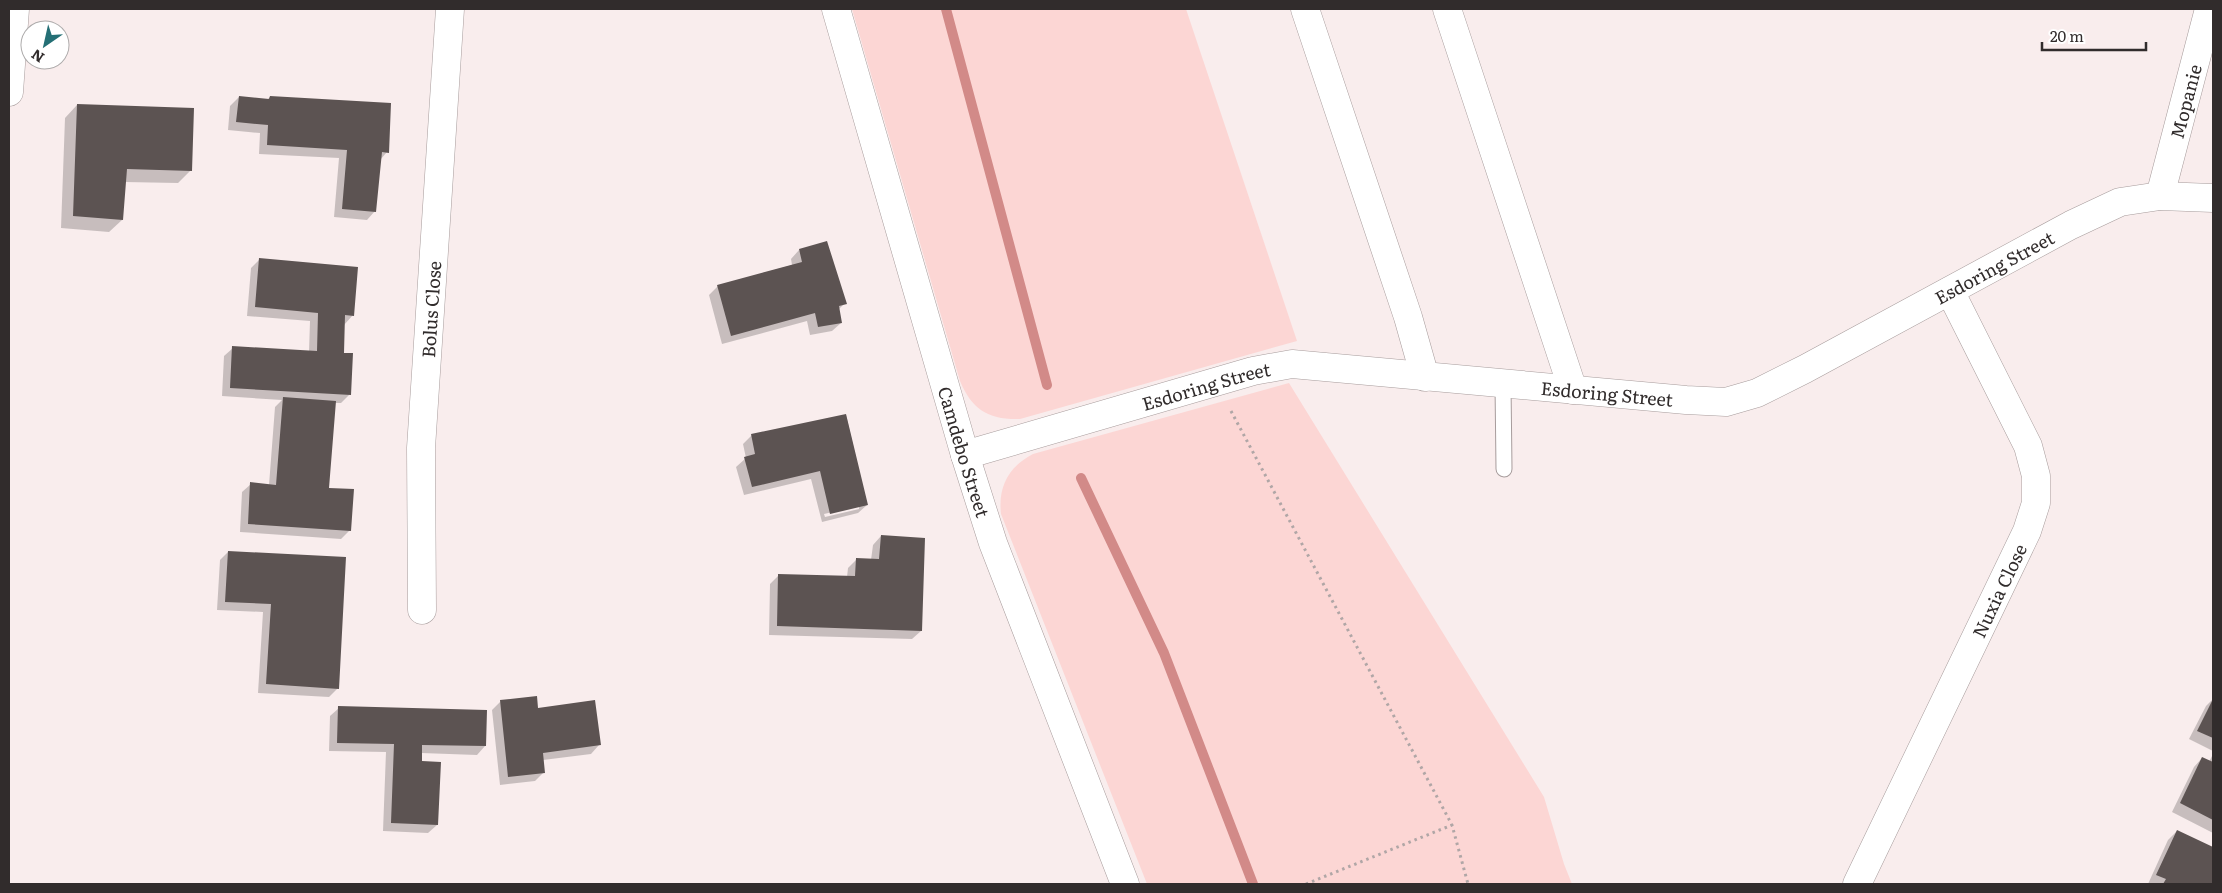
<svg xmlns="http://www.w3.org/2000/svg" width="2222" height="893" font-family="Literata,serif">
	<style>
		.green { fill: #fcd6d4 }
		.shadow { fill: #0003; fill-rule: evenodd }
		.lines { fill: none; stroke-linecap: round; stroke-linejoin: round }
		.stream { stroke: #d28a88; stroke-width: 10 }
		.building { fill: #5c5352 }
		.lane-casing { stroke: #a79c9c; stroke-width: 17 }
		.street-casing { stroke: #a79c9c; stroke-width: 29 }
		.path { stroke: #b0a6a6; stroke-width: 3; stroke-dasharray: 2.5 4; stroke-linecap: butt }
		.lane { stroke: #fff; stroke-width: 15 }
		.street { stroke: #fff; stroke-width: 28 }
		.labels { text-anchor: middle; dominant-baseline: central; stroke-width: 5; stroke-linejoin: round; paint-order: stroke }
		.street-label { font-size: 18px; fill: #312c2c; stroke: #fff }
	</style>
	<rect width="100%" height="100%" fill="#f9eded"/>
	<g class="green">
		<path d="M 852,9 L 1186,9 L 1297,341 L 1020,419 C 989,420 972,410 960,381 Z"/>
		<path d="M 1289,383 L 1544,797 L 1564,864 L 1572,884 L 1147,884 L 1001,514 C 998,487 1008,467 1033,454 Z"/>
	</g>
	<g class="shadow">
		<polygon points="239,97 267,100 270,97 387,152 380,160 375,211 367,220 334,217 339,158 259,154 260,133 228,130 230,106"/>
		<polygon points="77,105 191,170 178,183 124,182 122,220 109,232 61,228 65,118"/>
		<polygon points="799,250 845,303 838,310 841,323 832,331 810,335 807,321 722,344 709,295 718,286 792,265 791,259"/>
		<polygon points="259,260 353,315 344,325 343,354 350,394 341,403 335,403 328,489 350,530 341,539 240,532 242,492 251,484 269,485 275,407 282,400 222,396 224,356 233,348 309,352 310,321 247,316 251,268"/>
		<path d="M 846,415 L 867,505 L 858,513 L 822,522 L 811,479 L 744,495 L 736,467 L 746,458 L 743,444 L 752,435 ZM 859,506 L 859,509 L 825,517 L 824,514 Z"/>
		<polygon points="881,536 921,631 912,639 769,635 770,584 779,575 847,577 848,568 856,560 871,560 873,545"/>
		<polygon points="228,552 345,558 338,688 329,697 258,693 263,612 217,610 220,560"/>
		<polygon points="2213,699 2213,751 2189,739 2206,706"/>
		<polygon points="501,701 537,709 599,745 591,754 543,760 544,772 535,781 500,785 492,710"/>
		<polygon points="339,708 485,746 477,755 421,753 420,762 437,825 428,833 383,831 386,752 329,751 330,716"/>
		<polygon points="2213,754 2213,833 2172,812 2194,767 2202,758 2209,762"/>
		<polygon points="2177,831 2213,848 2213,884 2148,884 2168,840"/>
	</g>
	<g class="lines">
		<g class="stream">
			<polyline points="946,9 1047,385"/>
			<polyline points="1081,478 1164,653 1253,884"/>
		</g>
	</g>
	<g class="building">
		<polygon points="239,96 269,99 270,96 391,103 389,153 382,152 376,212 342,209 347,150 267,145 268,125 236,122"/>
		<polygon points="77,104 194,108 192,171 127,169 123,220 73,216"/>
		<polygon points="827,241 847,304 839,306 842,323 818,327 815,313 731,336 717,285 802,262 799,249"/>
		<polygon points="259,258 358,267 354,316 345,315 344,353 353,353 351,395 230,388 232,346 317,351 318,313 255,307"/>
		<polygon points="283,397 336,401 329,488 354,489 351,531 248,524 250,482 276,485"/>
		<polygon points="846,414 868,505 830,514 820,471 752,487 744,457 755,454 751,434"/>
		<polygon points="881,535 925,538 922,631 777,626 778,574 855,576 856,558 879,559"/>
		<polygon points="228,551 346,557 339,689 266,684 271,604 225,602"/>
		<polygon points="537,696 538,708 595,700 601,745 543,753 545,773 508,777 500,700"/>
		<polygon points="2213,699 2213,738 2197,731"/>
		<polygon points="338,706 487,710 486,746 422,745 422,761 441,762 438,825 391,823 394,744 337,743"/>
		<polygon points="2202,757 2213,762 2213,820 2180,803"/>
		<polygon points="2177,830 2213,847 2213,884 2163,884 2166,879 2156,875"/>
	</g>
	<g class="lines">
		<g class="lane-casing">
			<polyline id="lane" points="1503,384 1504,469"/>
		</g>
		<g class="street-casing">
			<g id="street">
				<path id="s1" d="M 836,9 L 965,455 L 993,543 L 1125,884"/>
				<polyline points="1305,9 1408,317 1425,377"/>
				<polyline points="1447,9 1573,390"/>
				<polyline points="9,92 15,9"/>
				<path id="s2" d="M 2160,196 L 2209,9"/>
				<path id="s3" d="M 965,455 L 1253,371 L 1292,364 L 1686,400 L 1726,402 L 1757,393 L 1805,369 L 2071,225 L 2120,202 L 2160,196 L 2213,198"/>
				<path id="s4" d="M 422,610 L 421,448 L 450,9"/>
				<path id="s5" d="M 1857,884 L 2027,531 L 2036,503 L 2036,476 L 2028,446 L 1950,291"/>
			</g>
		</g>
		<g class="path">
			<polyline points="1231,411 1452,825 1468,884"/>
			<polyline points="1306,884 1452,825"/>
		</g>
		<use href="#lane" class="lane"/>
		<use href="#street" class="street"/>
	</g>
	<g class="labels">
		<g class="street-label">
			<text stroke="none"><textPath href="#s2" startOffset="98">Mopanie</textPath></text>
			<text stroke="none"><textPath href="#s3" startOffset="1076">Esdoring Street</textPath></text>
			<text stroke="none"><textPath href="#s4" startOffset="301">Bolus Close</textPath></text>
			<text stroke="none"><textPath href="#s3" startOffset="251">Esdoring Street</textPath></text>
			<text stroke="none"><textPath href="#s3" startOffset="656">Esdoring Street</textPath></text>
			<text stroke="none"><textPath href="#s1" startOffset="461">Camdebo Street</textPath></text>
			<text stroke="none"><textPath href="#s5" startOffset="326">Nuxia Close</textPath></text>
		</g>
	</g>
	<rect width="2222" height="893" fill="none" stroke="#312c2c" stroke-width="20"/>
	<g transform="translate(45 45) rotate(214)"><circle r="24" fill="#ffffff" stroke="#adabab"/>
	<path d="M0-4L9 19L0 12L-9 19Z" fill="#246f75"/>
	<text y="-8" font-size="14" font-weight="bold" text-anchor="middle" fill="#312c2c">N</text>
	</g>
	<path d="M2042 42v8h104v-8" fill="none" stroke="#312c2c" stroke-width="2.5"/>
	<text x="2050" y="42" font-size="15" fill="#312c2c" stroke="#ffffff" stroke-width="4" paint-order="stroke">20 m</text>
</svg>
